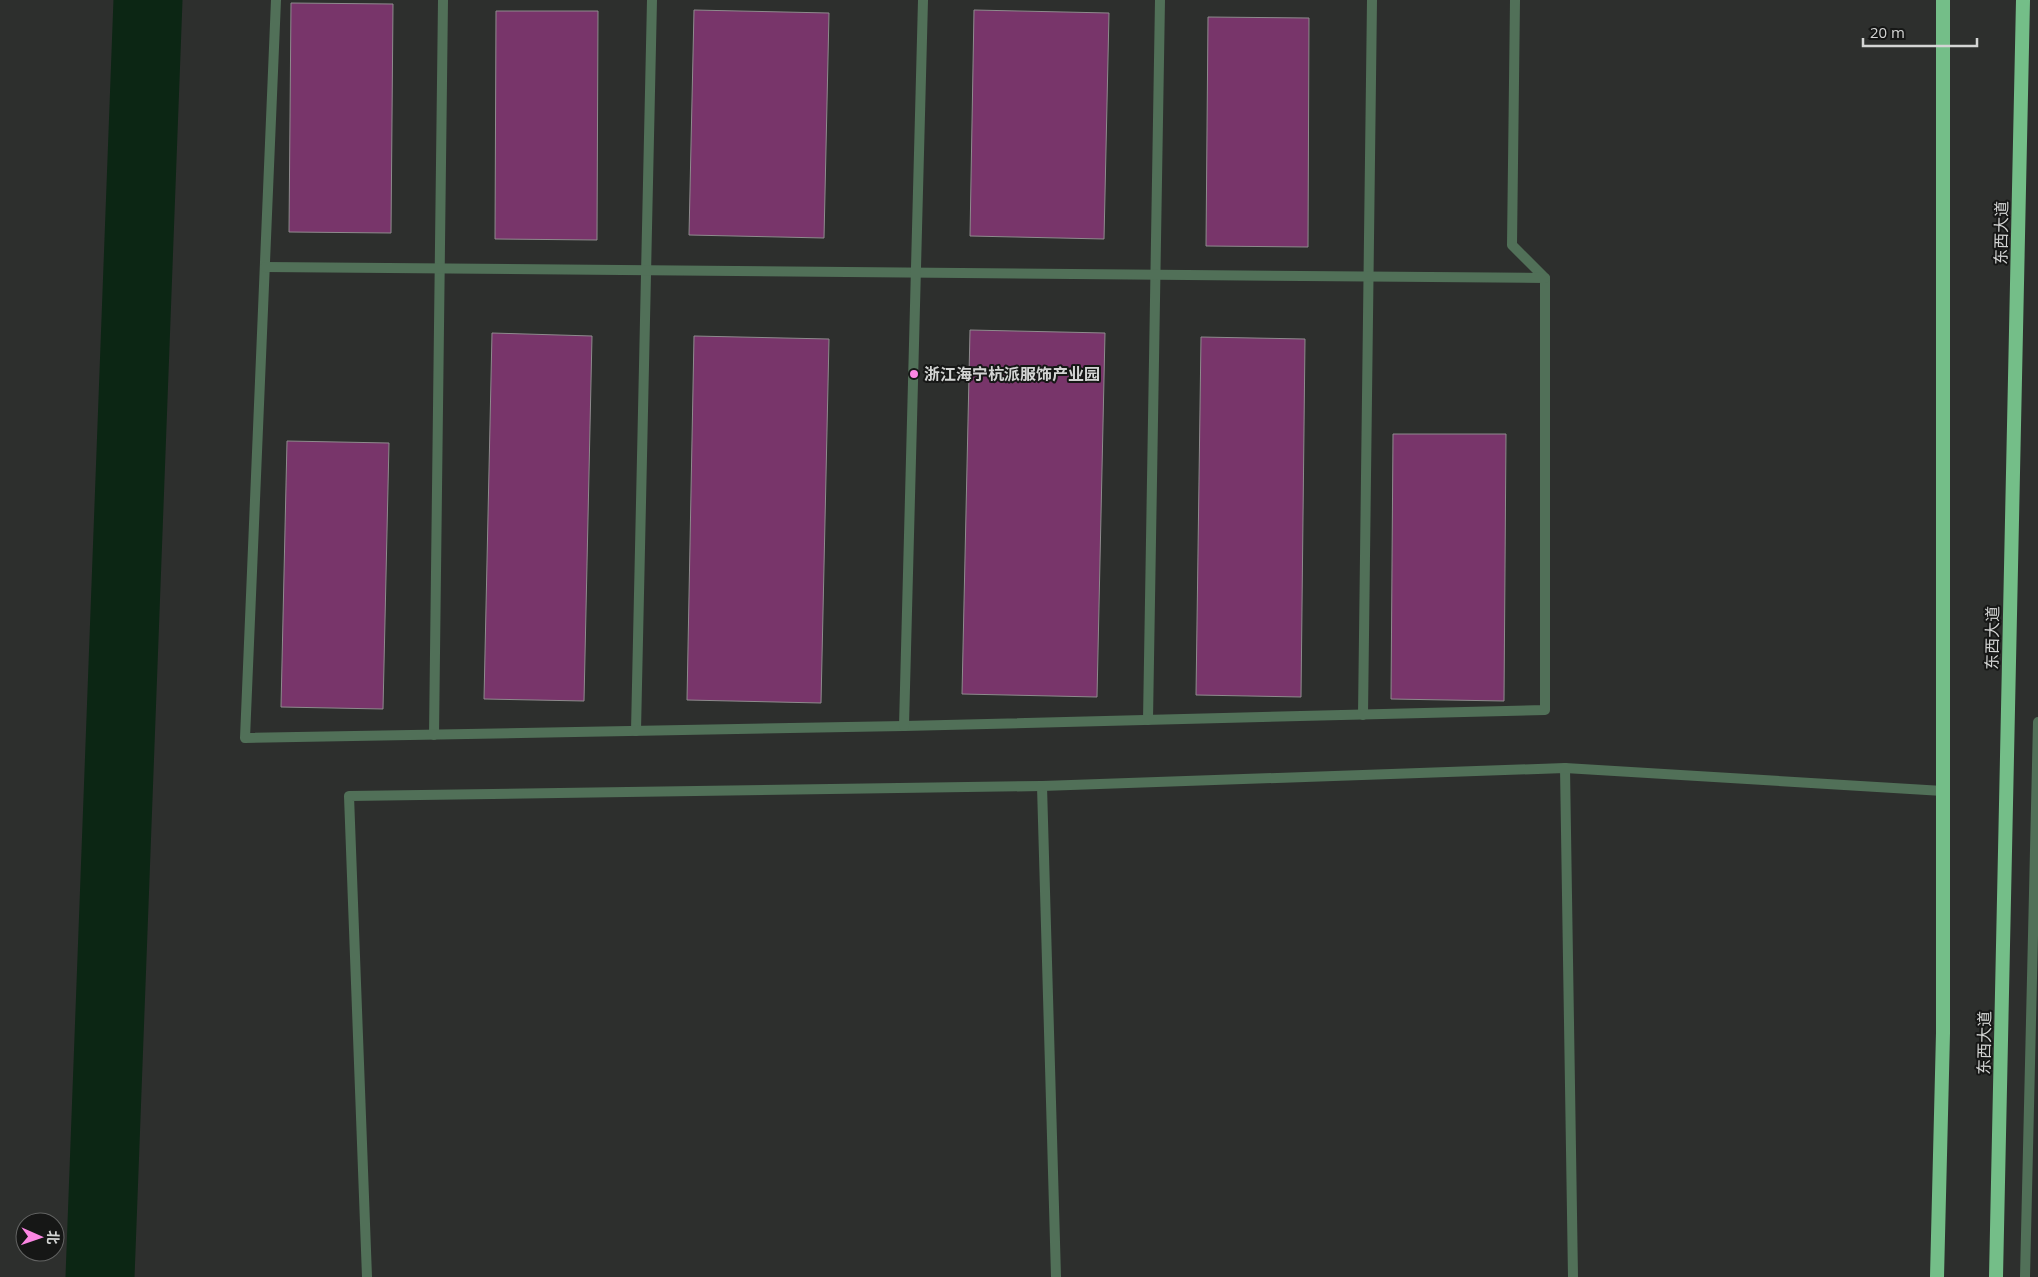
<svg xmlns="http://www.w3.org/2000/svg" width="2038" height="1277" font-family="'Open Sans','Noto Sans SC',sans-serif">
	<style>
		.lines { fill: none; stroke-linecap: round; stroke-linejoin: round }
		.river { stroke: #0c2614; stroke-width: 69 }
		.building { fill: #78356a; stroke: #8e8b8d }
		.service { stroke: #517058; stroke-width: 10 }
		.minor { stroke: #517058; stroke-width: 10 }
		.trunk { stroke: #74be88; stroke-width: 14 }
		.poi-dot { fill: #fc86e3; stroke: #161716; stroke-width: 2 }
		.labels { text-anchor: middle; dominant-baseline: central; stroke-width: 4; stroke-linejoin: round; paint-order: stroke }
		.street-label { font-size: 16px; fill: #d4d5d4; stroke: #161716 }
		.poi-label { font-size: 16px; font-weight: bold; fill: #d4d5d4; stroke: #161716; text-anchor: start }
	</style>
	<rect width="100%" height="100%" fill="#2d2f2d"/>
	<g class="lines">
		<polyline class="river" points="100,1277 148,0"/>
	</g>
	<g class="building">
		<polygon points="291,3 393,4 391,233 289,232"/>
		<polygon points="694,10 829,13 824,238 689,235"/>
		<polygon points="974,10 1109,13 1104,239 970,236"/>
		<polygon points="496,11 598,11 597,240 495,239"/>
		<polygon points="1208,17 1309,18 1308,247 1206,246"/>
		<polygon points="970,330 1105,333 1097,697 962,694"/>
		<polygon points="492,333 592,336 584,701 484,699"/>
		<polygon points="694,336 829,339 821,703 687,700"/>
		<polygon points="1201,337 1305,339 1301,697 1196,695"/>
		<polygon points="1393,434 1506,434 1504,701 1391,699"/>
		<polygon points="287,441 389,443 383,709 281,707"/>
	</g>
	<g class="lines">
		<g class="service">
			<polyline points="1363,715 1372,0"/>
			<polyline points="1148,720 1160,0"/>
			<polyline points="636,731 652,0"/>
			<polyline points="434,735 443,0"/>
			<polyline points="2025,1277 2038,722"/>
		</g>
		<g class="minor">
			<polyline points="276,0 245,738 904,726 1545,710 1545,278 1512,245 1515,0"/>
			<polyline points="265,267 1545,278"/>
			<polyline points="904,726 923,0"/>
			<polyline points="1565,768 1573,1277"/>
			<polyline points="1042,786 1056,1277"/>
			<polyline points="367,1277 349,796 1042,786 1565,768 1943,791"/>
		</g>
		<g class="trunk">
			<polyline points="1937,1277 1943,1033 1943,0"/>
			<polyline points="1996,1277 2023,0"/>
		</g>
	</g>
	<circle class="poi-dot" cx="914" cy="374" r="5"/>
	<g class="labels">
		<g class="street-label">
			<text transform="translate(2001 233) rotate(-89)">东西大道</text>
			<text transform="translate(1992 638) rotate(-89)">东西大道</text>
			<text transform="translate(1984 1043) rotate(-89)">东西大道</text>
		</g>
		<g class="poi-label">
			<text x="924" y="374">浙江海宁杭派服饰产业园</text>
		</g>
	</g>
	<g transform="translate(40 1237) rotate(92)"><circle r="24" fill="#161716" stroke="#626362"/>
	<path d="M0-4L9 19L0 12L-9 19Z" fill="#fc86e3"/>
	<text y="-8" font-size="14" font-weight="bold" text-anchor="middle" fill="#d4d5d4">北</text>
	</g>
	<path d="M1863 38v8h114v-8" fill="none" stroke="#d4d5d4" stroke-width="2.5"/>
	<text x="1870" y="38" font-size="15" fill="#d4d5d4" stroke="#161716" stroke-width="4" paint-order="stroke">20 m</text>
</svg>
